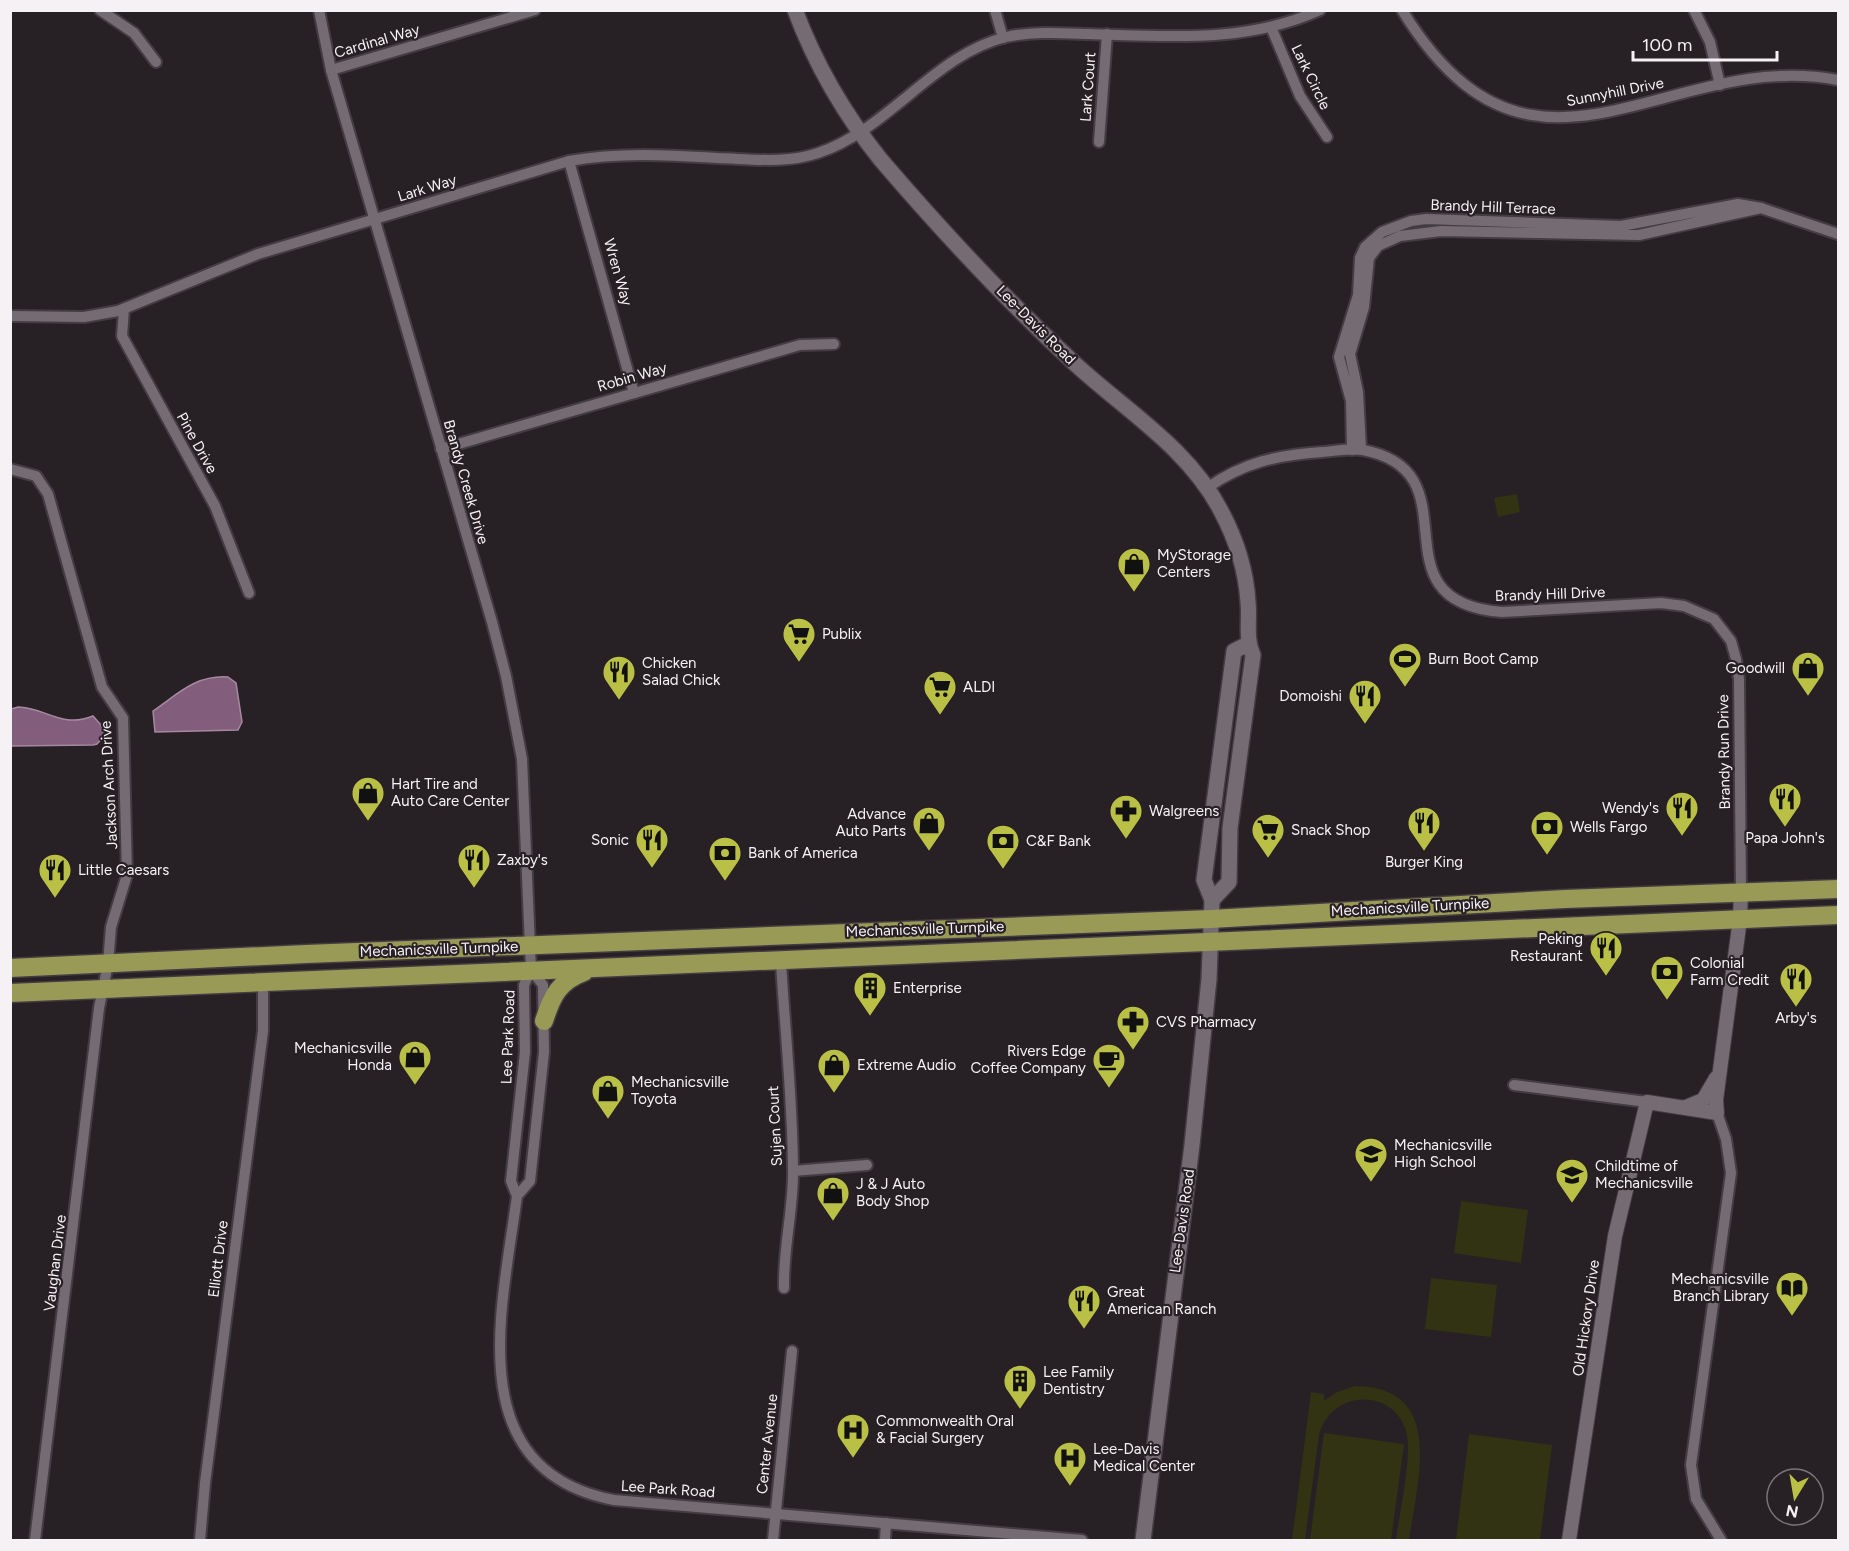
<svg xmlns="http://www.w3.org/2000/svg" width="1849" height="1551" font-family="Figtree,sans-serif">
	<style>
		.green { fill: #313313 }
		.water { fill: #835d7c; stroke: #a689a0; stroke-width: 1.5 }
		.lines { fill: none; stroke-linecap: round; stroke-linejoin: round }
		.minor-casing { stroke: #433c42; stroke-width: 14 }
		.tertiary-casing { stroke: #433c42; stroke-width: 16 }
		.secondary-casing { stroke: #433c42; stroke-width: 18 }
		.trunk-casing { stroke: #433c42; stroke-width: 21 }
		.minor { stroke: #756c73; stroke-width: 10 }
		.tertiary { stroke: #756c73; stroke-width: 14 }
		.secondary { stroke: #756c73; stroke-width: 15 }
		.trunk { stroke: #989a56; stroke-width: 18 }
		.labels { text-anchor: middle; dominant-baseline: central; stroke-width: 4.5; stroke-linejoin: round; paint-order: stroke }
		.street-label { font-size: 15px; fill: #f6f1f5; stroke: #272025 }
		.poi-label { font-size: 15px; fill: #f6f1f5; stroke: #272025; text-anchor: start }
	</style>
	<rect width="100%" height="100%" fill="#272025"/>
	<g class="green">
		<polygon points="1517,494 1520,512 1498,517 1494,498"/>
		<polygon points="1461,1201 1528,1210 1521,1263 1454,1253"/>
		<polygon points="1431,1278 1497,1285 1491,1337 1425,1329"/>
		<path d="M 1355,1386 C 1447,1387 1417,1481 1409,1540 L 1396,1540 C 1399,1515 1413,1453 1406,1431 C 1392,1386 1330,1391 1319,1435 L 1305,1540 L 1292,1540 L 1311,1392 L 1324,1394 L 1324,1401 L 1337,1392 Z"/>
		<polygon points="1324,1433 1404,1444 1391,1540 1310,1540"/>
		<polygon points="1469,1434 1552,1445 1540,1540 1456,1540"/>
	</g>
	<g class="water">
		<path d="M 228,677 L 236,683 L 242,722 L 238,730 L 155,732 L 153,711 C 178,694 195,675 228,677 Z"/>
		<path d="M 18,707 C 45,707 61,729 93,716 L 101,725 L 104,736 L 97,744 L 93,745 L 11,746 L 11,709 Z"/>
	</g>
	<g class="lines">
		<g class="minor-casing">
			<g id="minor">
				<polyline points="100,10 134,33 156,62"/>
				<path d="M 319,10 L 331,70 L 492,622 L 506,676 L 522,759 L 531,970 L 524,985 L 525,1052 L 511,1181 L 517,1196 C 502,1309 459,1470 614,1500 L 1082,1540"/>
				<polyline points="995,10 1003,38"/>
				<path d="M 1402,10 C 1533,223 1665,47 1838,80"/>
				<polyline points="1694,10 1710,42 1720,85"/>
				<polyline points="1271,27 1300,96 1327,137"/>
				<polyline points="331,70 535,10"/>
				<polyline points="1099,142 1107,34"/>
				<polyline points="569,161 634,393"/>
				<polyline points="1761,208 1838,234"/>
				<polyline points="124,309 122,336 215,506 249,593"/>
				<path d="M 10,316 L 84,317 L 118,311 L 258,254 L 569,161 C 619,152 668,155 718,158 C 751,159 786,164 818,153 C 888,130 935,54 1006,37 C 1033,31 1061,33 1088,34 C 1167,36 1245,44 1320,10"/>
				<polyline points="441,449 800,345 834,344"/>
				<polyline points="1352,450 1351,401 1339,357 1358,295 1360,258 1365,247 1382,232 1411,221 1426,219 1621,226 1738,204 1761,208 1639,235 1441,231 1400,236 1378,246 1369,258 1364,307 1350,354 1358,392 1361,449"/>
				<polyline points="10,469 36,476 48,494 102,687 123,718 127,875 111,927 108,964 99,1008 35,1540"/>
				<path d="M 1207,488 C 1244,462 1278,455 1322,452 C 1335,451 1351,448 1363,450 C 1479,472 1368,602 1502,612 L 1661,603 L 1684,606 L 1714,619 L 1731,641 L 1736,659 L 1739,679 L 1741,892"/>
				<path d="M 781,962 C 785,1032 793,1103 793,1173 C 793,1212 783,1249 784,1288"/>
				<polyline points="1514,1085 1647,1102"/>
				<polyline points="1717,1113 1726,1139 1731,1173 1691,1465 1696,1499 1721,1540"/>
				<polyline points="793,1171 867,1165"/>
				<polyline points="517,1196 530,1181 544,1052 543,985 531,970"/>
				<polyline points="200,1540 205,1483 263,1031 263,982"/>
				<polyline points="773,1540 792,1351"/>
				<polyline points="885,1540 886,1523"/>
			</g>
		</g>
		<g class="tertiary-casing">
			<g id="tertiary">
				<polyline points="1686,1107 1703,1100 1716,1078"/>
				<polyline points="1569,1540 1615,1236 1647,1102 1717,1113 1716,1100 1740,919 1741,892"/>
			</g>
		</g>
		<g class="secondary-casing">
			<g id="secondary">
				<path d="M 795,10 C 816,66 844,114 881,160 C 941,230 1004,298 1072,361 C 1123,409 1188,447 1221,511 C 1236,539 1246,570 1248,602 C 1250,620 1245,638 1253,655 L 1230,828 L 1229,882 L 1212,900"/>
				<polyline points="1143,1540 1192,1145 1209,979 1212,900 1204,880 1234,651 1248,644"/>
			</g>
		</g>
		<g class="trunk-casing">
			<g id="trunk">
				<polyline points="10,968 306,954 1211,919 1565,899 1838,889"/>
				<polyline points="10,993 1838,915"/>
				<path d="M 544,1021 C 552,996 559,981 584,972"/>
			</g>
		</g>
		<use href="#minor" class="minor"/>
		<use href="#tertiary" class="tertiary"/>
		<use href="#secondary" class="secondary"/>
		<use href="#trunk" class="trunk"/>
	</g>
	<defs>
		<g id="shop-pin" transform="scale(1.725)"><path d="M0 17L-7.5 6A9.5 9.5 0 1 1 7.5 6Z" fill="#bac045" stroke="#272025"/><path d="M-5-2.5h2.3a2.7 3.5 0 0 1 5.4 0H5L5.5 6h-11ZM-1.5-2.5h3a1.5 2.3 0 0 0-3 0Z" fill="#111"/></g>
		<g id="supermarket-pin" transform="scale(1.725)"><path d="M0 17L-7.5 6A9.5 9.5 0 1 1 7.5 6Z" fill="#bac045" stroke="#272025"/><path d="M-6-5.5h2.5l.6 2H6L4.5 2H-2.5L-4.4-4H-6ZM-1.5 3.2a1.3 1.3 0 1 0 .1 0ZM3 3.2a1.3 1.3 0 1 0 .1 0Z" fill="#111"/></g>
		<g id="stadium-pin" transform="scale(1.725)"><path d="M0 17L-7.5 6A9.5 9.5 0 1 1 7.5 6Z" fill="#bac045" stroke="#272025"/><path d="M0-5a6.5 5 0 1 0 0 10a6.5 5 0 1 0 0-10ZM-3.5-1.8h7v3.6h-7Z" fill="#111"/></g>
		<g id="restaurant-pin" transform="scale(1.725)"><path d="M0 17L-7.5 6A9.5 9.5 0 1 1 7.5 6Z" fill="#bac045" stroke="#272025"/><path d="M-5-6h1v4h1v-4h1v4h1v-4h1v5L-1.5 .5V6h-2V.5L-5-1ZM5-6V6H3V1.5H1.5Q1.5-4 5-6Z" fill="#111"/></g>
		<g id="pharmacy-pin" transform="scale(1.725)"><path d="M0 17L-7.5 6A9.5 9.5 0 1 1 7.5 6Z" fill="#bac045" stroke="#272025"/><path d="M-2-6h4v4h4v4h-4v4h-4v-4h-4v-4h4Z" fill="#111"/></g>
		<g id="bank-pin" transform="scale(1.725)"><path d="M0 17L-7.5 6A9.5 9.5 0 1 1 7.5 6Z" fill="#bac045" stroke="#272025"/><path d="M-6-4H6V4H-6ZM0-2.3a2.3 2.3 0 1 0 0 4.6a2.3 2.3 0 1 0 0-4.6Z" fill="#111"/></g>
		<g id="building-pin" transform="scale(1.725)"><path d="M0 17L-7.5 6A9.5 9.5 0 1 1 7.5 6Z" fill="#bac045" stroke="#272025"/><path d="M-4-6H4V6H1V3H-1V6H-4ZM-2.5-4.3h1.7v1.8h-1.7ZM.8-4.3h1.7v1.8H.8ZM-2.5-1h1.7V.8h-1.7ZM.8-1h1.7V.8H.8Z" fill="#111"/></g>
		<g id="cafe-pin" transform="scale(1.725)"><path d="M0 17L-7.5 6A9.5 9.5 0 1 1 7.5 6Z" fill="#bac045" stroke="#272025"/><path d="M-5.5-4.5H6V0H3Q3 3.5 0 3.5H-2.5Q-5.5 3.5-5.5 0ZM3-3.2v2h1.7v-2ZM-6 4.5H4V6H-6Z" fill="#111"/></g>
		<g id="school-pin" transform="scale(1.725)"><path d="M0 17L-7.5 6A9.5 9.5 0 1 1 7.5 6Z" fill="#bac045" stroke="#272025"/><path d="M0-5L7-2L0 1L-7-2ZM-4 1L0 2.5L4 1V4Q0 6-4 4Z" fill="#111"/></g>
		<g id="library-pin" transform="scale(1.725)"><path d="M0 17L-7.5 6A9.5 9.5 0 1 1 7.5 6Z" fill="#bac045" stroke="#272025"/><path d="M-6-4Q-3-5.5-.7-3.5V5Q-3 3-6 4ZM6-4Q3-5.5 .7-3.5V5Q3 3 6 4Z" fill="#111"/></g>
		<g id="hospital-pin" transform="scale(1.725)"><path d="M0 17L-7.5 6A9.5 9.5 0 1 1 7.5 6Z" fill="#bac045" stroke="#272025"/><path d="M-5-5h3v3.5h4V-5h3V5h-3V1.5h-4V5h-3Z" fill="#111"/></g>
	</defs>
	<g fill-rule="evenodd">
		<use href="#shop-pin" x="1134" y="564"/>
		<use href="#supermarket-pin" x="799" y="634"/>
		<use href="#stadium-pin" x="1405" y="659"/>
		<use href="#shop-pin" x="1808" y="668"/>
		<use href="#restaurant-pin" x="619" y="672"/>
		<use href="#supermarket-pin" x="940" y="687"/>
		<use href="#restaurant-pin" x="1365" y="696"/>
		<use href="#shop-pin" x="368" y="793"/>
		<use href="#restaurant-pin" x="1785" y="799"/>
		<use href="#restaurant-pin" x="1682" y="808"/>
		<use href="#pharmacy-pin" x="1126" y="811"/>
		<use href="#shop-pin" x="929" y="823"/>
		<use href="#restaurant-pin" x="1424" y="823"/>
		<use href="#bank-pin" x="1547" y="827"/>
		<use href="#supermarket-pin" x="1268" y="830"/>
		<use href="#restaurant-pin" x="652" y="840"/>
		<use href="#bank-pin" x="1003" y="841"/>
		<use href="#bank-pin" x="725" y="853"/>
		<use href="#restaurant-pin" x="474" y="860"/>
		<use href="#restaurant-pin" x="55" y="870"/>
		<use href="#restaurant-pin" x="1606" y="948"/>
		<use href="#bank-pin" x="1667" y="972"/>
		<use href="#restaurant-pin" x="1796" y="979"/>
		<use href="#building-pin" x="870" y="988"/>
		<use href="#pharmacy-pin" x="1133" y="1022"/>
		<use href="#shop-pin" x="415" y="1057"/>
		<use href="#cafe-pin" x="1109" y="1060"/>
		<use href="#shop-pin" x="834" y="1065"/>
		<use href="#shop-pin" x="608" y="1091"/>
		<use href="#school-pin" x="1371" y="1154"/>
		<use href="#school-pin" x="1572" y="1175"/>
		<use href="#shop-pin" x="833" y="1193"/>
		<use href="#library-pin" x="1792" y="1288"/>
		<use href="#restaurant-pin" x="1084" y="1301"/>
		<use href="#building-pin" x="1020" y="1381"/>
		<use href="#hospital-pin" x="853" y="1430"/>
		<use href="#hospital-pin" x="1070" y="1458"/>
	</g>
	<g class="labels">
		<g class="street-label">
			<text transform="translate(377 41) rotate(-16)">Cardinal Way</text>
			<text transform="translate(1311 77) rotate(64)">Lark Circle</text>
			<text transform="translate(1088 87) rotate(-86)">Lark Court</text>
			<text transform="translate(1615 92) rotate(-11)">Sunnyhill Drive</text>
			<text transform="translate(427 188) rotate(-17)">Lark Way</text>
			<text transform="translate(1493 207) rotate(2)">Brandy Hill Terrace</text>
			<text transform="translate(618 272) rotate(74)">Wren Way</text>
			<text transform="translate(1036 325) rotate(45)">Lee-Davis Road</text>
			<text transform="translate(632 377) rotate(-16)">Robin Way</text>
			<text transform="translate(197 443) rotate(61)">Pine Drive</text>
			<text transform="translate(466 482) rotate(74)">Brandy Creek Drive</text>
			<text transform="translate(1550 594) rotate(-2)">Brandy Hill Drive</text>
			<text transform="translate(1724 752) rotate(-91)">Brandy Run Drive</text>
			<text transform="translate(109 785) rotate(-93)">Jackson Arch Drive</text>
			<text transform="translate(1410 907) rotate(-3)">Mechanicsville Turnpike</text>
			<text transform="translate(925 929) rotate(-2)">Mechanicsville Turnpike</text>
			<text transform="translate(439 949) rotate(-2)">Mechanicsville Turnpike</text>
			<text transform="translate(508 1037) rotate(-88)">Lee Park Road</text>
			<text transform="translate(775 1126) rotate(-93)">Sujen Court</text>
			<text transform="translate(1182 1221) rotate(-82)">Lee-Davis Road</text>
			<text transform="translate(218 1259) rotate(-83)">Elliott Drive</text>
			<text transform="translate(55 1263) rotate(-83)">Vaughan Drive</text>
			<text transform="translate(1586 1318) rotate(-82)">Old Hickory Drive</text>
			<text transform="translate(767 1444) rotate(-84)">Center Avenue</text>
			<text transform="translate(668 1489) rotate(4)">Lee Park Road</text>
		</g>
		<g class="poi-label">
			<text x="1157" y="555">MyStorage<tspan x="1157" dy="17">Centers</tspan></text>
			<text x="822" y="634">Publix</text>
			<text x="1428" y="659">Burn Boot Camp</text>
			<text x="642" y="663">Chicken<tspan x="642" dy="17">Salad Chick</tspan></text>
			<text x="1785" y="668" text-anchor="end">Goodwill</text>
			<text x="963" y="687">ALDI</text>
			<text x="1342" y="696" text-anchor="end">Domoishi</text>
			<text x="391" y="784">Hart Tire and<tspan x="391" dy="17">Auto Care Center</tspan></text>
			<text x="1659" y="808" text-anchor="end">Wendy's</text>
			<text x="1149" y="811">Walgreens</text>
			<text x="906" y="814" text-anchor="end">Advance<tspan x="906" dy="17">Auto Parts</tspan></text>
			<text x="1570" y="827">Wells Fargo</text>
			<text x="1291" y="830">Snack Shop</text>
			<text x="1785" y="838" text-anchor="middle">Papa John's</text>
			<text x="629" y="840" text-anchor="end">Sonic</text>
			<text x="1026" y="841">C&amp;F Bank</text>
			<text x="748" y="853">Bank of America</text>
			<text x="497" y="860">Zaxby's</text>
			<text x="1424" y="862" text-anchor="middle">Burger King</text>
			<text x="78" y="870">Little Caesars</text>
			<text x="1583" y="939" text-anchor="end">Peking<tspan x="1583" dy="17">Restaurant</tspan></text>
			<text x="1690" y="963">Colonial<tspan x="1690" dy="17">Farm Credit</tspan></text>
			<text x="893" y="988">Enterprise</text>
			<text x="1796" y="1018" text-anchor="middle">Arby's</text>
			<text x="1156" y="1022">CVS Pharmacy</text>
			<text x="392" y="1048" text-anchor="end">Mechanicsville<tspan x="392" dy="17">Honda</tspan></text>
			<text x="1086" y="1051" text-anchor="end">Rivers Edge<tspan x="1086" dy="17">Coffee Company</tspan></text>
			<text x="857" y="1065">Extreme Audio</text>
			<text x="631" y="1082">Mechanicsville<tspan x="631" dy="17">Toyota</tspan></text>
			<text x="1394" y="1145">Mechanicsville<tspan x="1394" dy="17">High School</tspan></text>
			<text x="1595" y="1166">Childtime of<tspan x="1595" dy="17">Mechanicsville</tspan></text>
			<text x="856" y="1184">J &amp; J Auto<tspan x="856" dy="17">Body Shop</tspan></text>
			<text x="1769" y="1279" text-anchor="end">Mechanicsville<tspan x="1769" dy="17">Branch Library</tspan></text>
			<text x="1107" y="1292">Great<tspan x="1107" dy="17">American Ranch</tspan></text>
			<text x="1043" y="1372">Lee Family<tspan x="1043" dy="17">Dentistry</tspan></text>
			<text x="876" y="1421">Commonwealth Oral<tspan x="876" dy="17">&amp; Facial Surgery</tspan></text>
			<text x="1093" y="1449">Lee-Davis<tspan x="1093" dy="17">Medical Center</tspan></text>
		</g>
	</g>
	<rect width="1849" height="1551" fill="none" stroke="#f6f1f5" stroke-width="24"/>
	<g transform="translate(1795 1497) rotate(191)"><circle r="28" fill="#272025" stroke="#7a7478" stroke-width="1.5"/>
	<path d="M0-4.5L10 22L0 15L-10 22Z" fill="#bac045"/>
	<text y="-9" font-size="16" font-weight="bold" text-anchor="middle" fill="#f6f1f5">N</text>
	</g>
	<path d="M1633 51v9h144v-9" fill="none" stroke="#f6f1f5" stroke-width="3"/>
	<text x="1642" y="51" font-size="18" fill="#f6f1f5" stroke="#272025" stroke-width="4.5" paint-order="stroke">100 m</text>
</svg>
